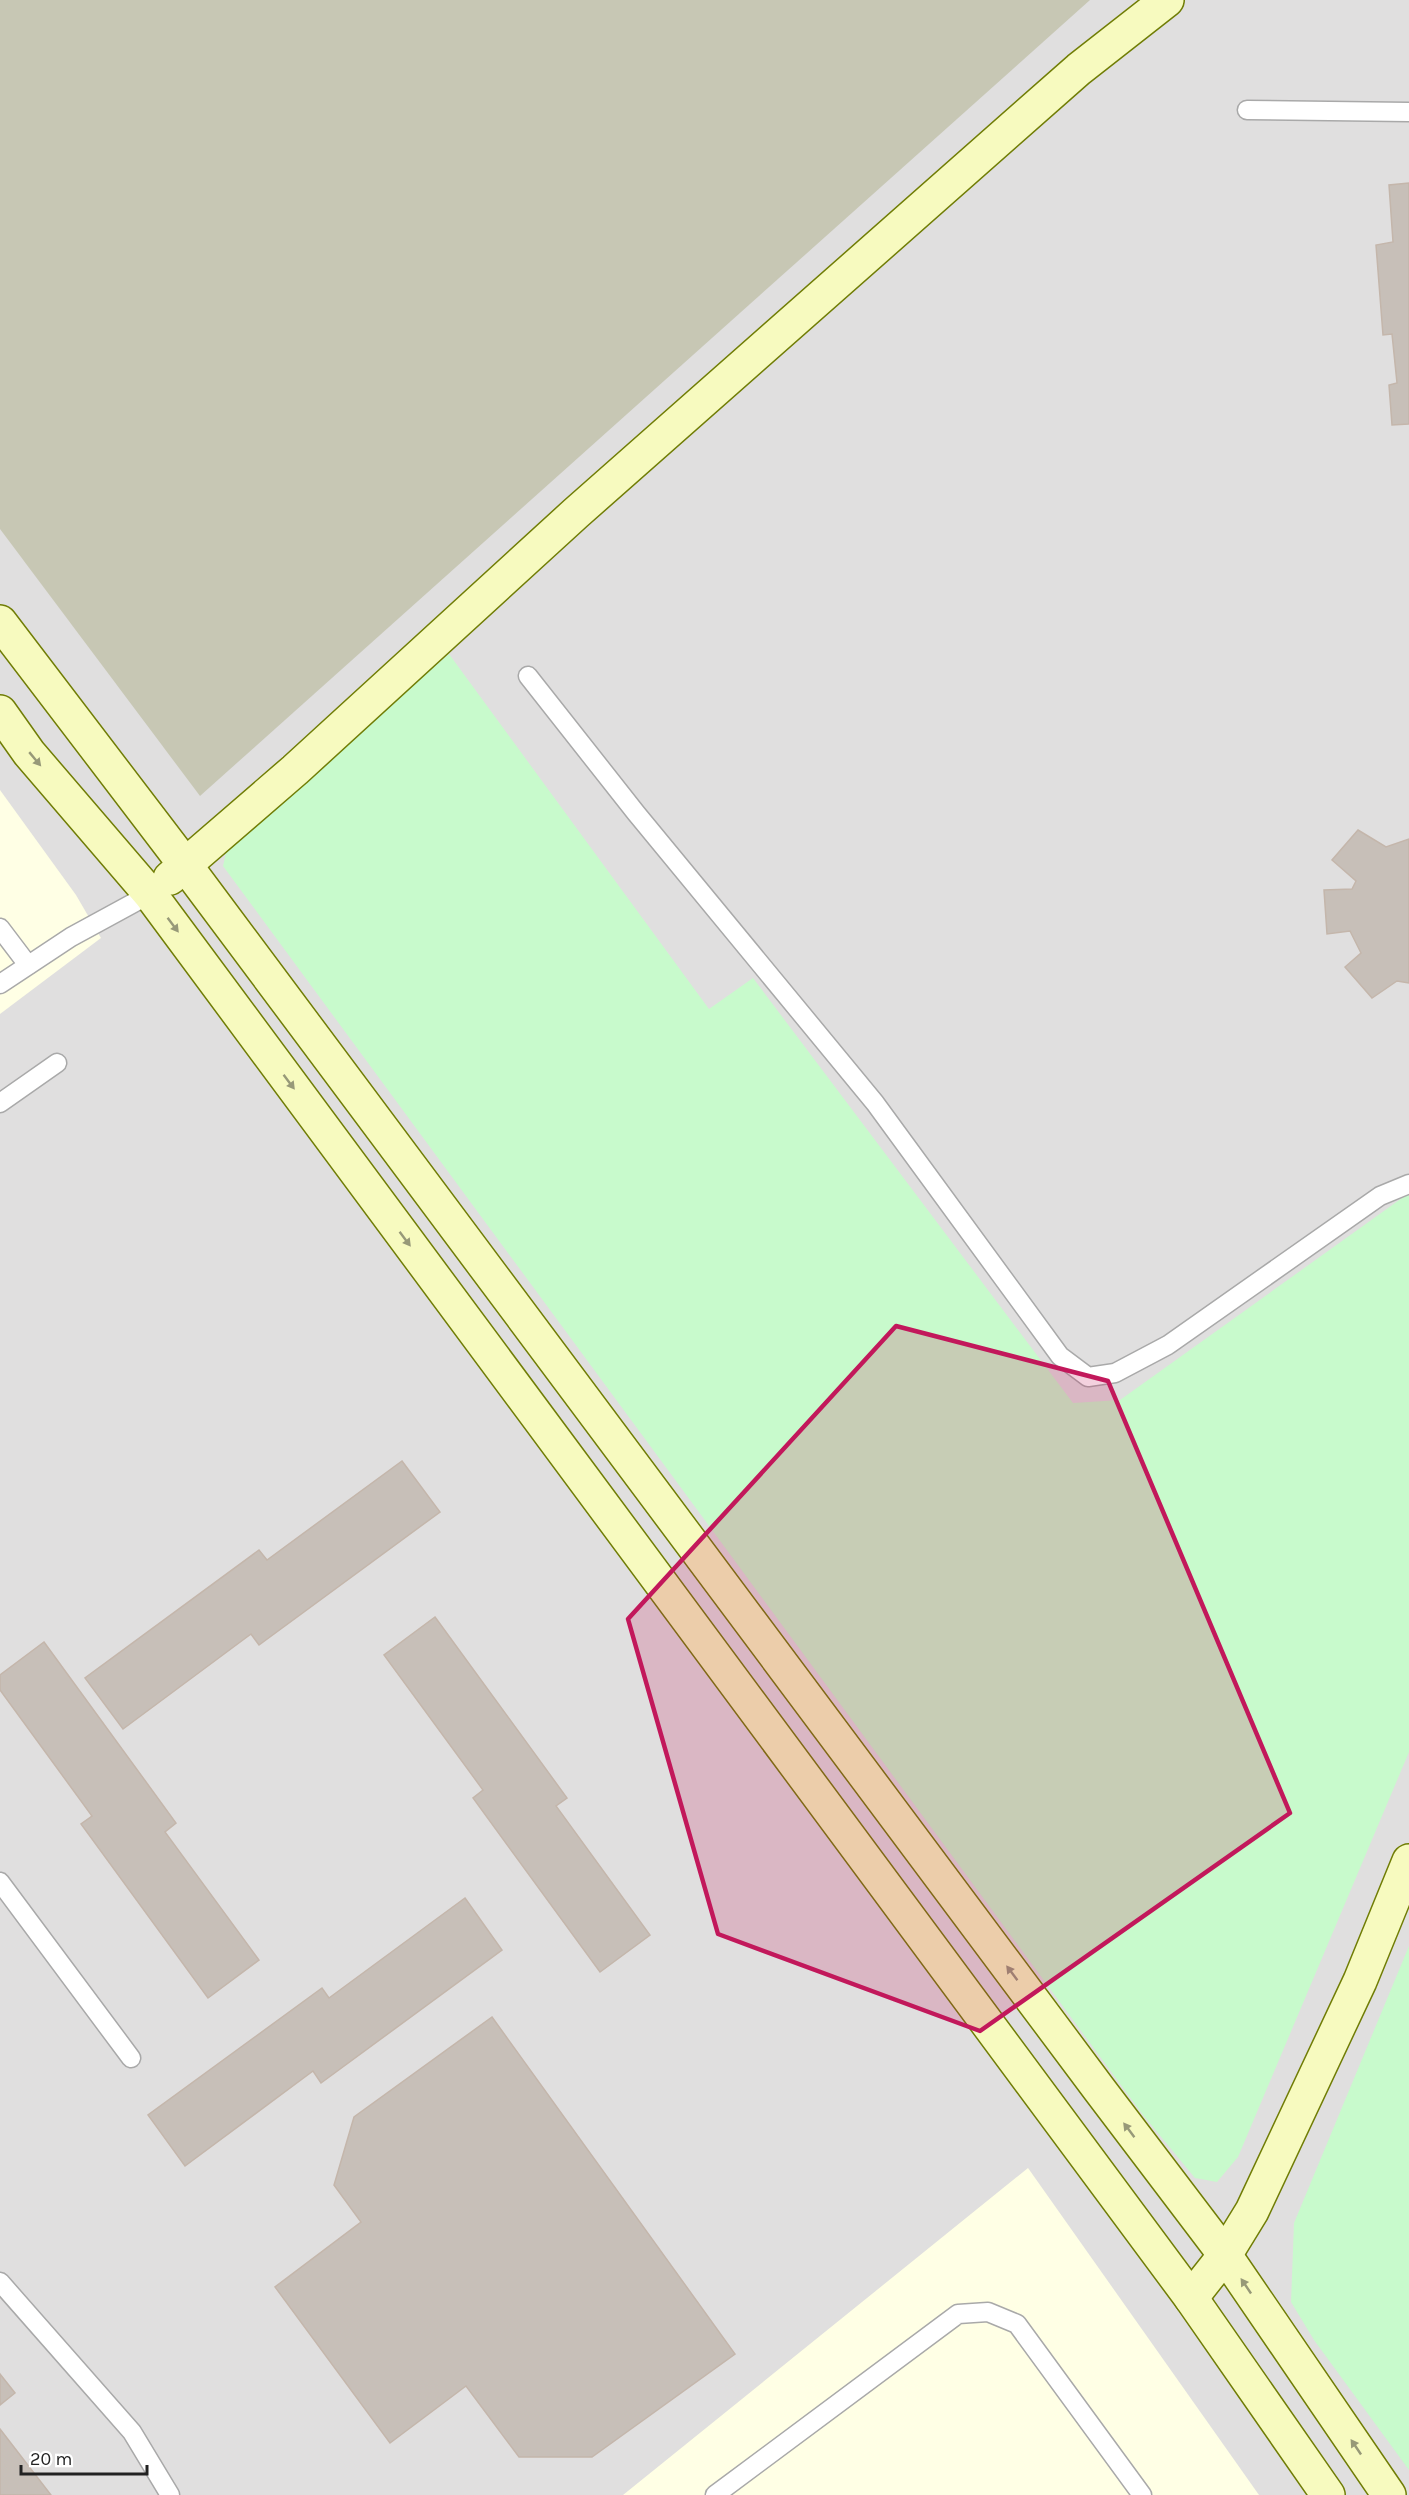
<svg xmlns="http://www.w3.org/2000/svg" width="1409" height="2495" font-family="Karla,sans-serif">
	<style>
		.residential { fill: #e0dfdf }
		.education { fill: #ffffe5 }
		.construction { fill: #c7c7b4 }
		.park { fill: #c8facc }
		.building { fill: #c7bfb8; stroke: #c4b6ab; stroke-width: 1.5 }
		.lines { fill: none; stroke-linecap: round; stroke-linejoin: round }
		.lane-casing { stroke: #a9a9a9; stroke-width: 21 }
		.secondary-casing { stroke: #707d05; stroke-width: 36 }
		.lane { stroke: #fff; stroke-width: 18 }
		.secondary { stroke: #f7fabf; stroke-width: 33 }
		.oneway { fill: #979978 }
		.marked { fill: #c2185b; fill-opacity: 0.2; stroke: #c2185b; stroke-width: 4.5; stroke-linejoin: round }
	</style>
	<rect width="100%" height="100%" fill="#f2efe9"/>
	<rect class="residential" x="0" y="0" width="1409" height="2495"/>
	<g class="education">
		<polygon points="0,790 76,895 101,938 0,1014"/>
		<polygon points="1028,2168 1259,2495 623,2495"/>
	</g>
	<polygon class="construction" points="0,0 1090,0 200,796 0,529"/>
	<g class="park">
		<polygon points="449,654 709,1009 753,978 1073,1403 1120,1400 1409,1193 1409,1752 1238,2157 1217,2182 1195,2178 1143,2115 223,866 228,844"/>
		<polygon points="1409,1946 1409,2470 1314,2340 1291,2302 1294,2223"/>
	</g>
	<g class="building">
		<polygon points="1409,183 1409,424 1392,425 1389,385 1397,383 1392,334 1383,335 1376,245 1393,242 1389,185"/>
		<polygon points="1358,830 1386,847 1409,839 1409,983 1397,981 1372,998 1345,967 1361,953 1350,931 1327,934 1324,890 1352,889 1356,881 1332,860"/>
		<polygon points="402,1461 440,1512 259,1645 251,1634 123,1729 85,1678 259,1550 267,1560"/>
		<polygon points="435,1617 567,1798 556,1806 650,1935 600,1972 473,1798 483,1790 384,1655"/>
		<polygon points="44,1642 176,1823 165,1832 259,1960 208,1998 81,1824 92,1816 0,1690 0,1675"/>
		<polygon points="465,1898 502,1950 321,2083 313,2071 185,2166 148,2115 322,1988 329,1998"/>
		<polygon points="492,2017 735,2354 592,2457 519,2457 466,2386 390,2443 275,2287 361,2222 334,2185 354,2117"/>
		<polygon points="0,2374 15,2393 0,2405"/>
		<polygon points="0,2429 51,2495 0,2495"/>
	</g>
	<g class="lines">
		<g class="lane-casing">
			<g id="lane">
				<polyline points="1247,110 1409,112"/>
				<polyline points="528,676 636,813 875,1103 1060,1356 1088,1377 1115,1373 1168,1345 1380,1196 1409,1184"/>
				<polyline points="0,928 28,965"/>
				<polyline points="0,984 71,937 150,894"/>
				<polyline points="0,1103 57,1063"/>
				<polyline points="0,1882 131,2058"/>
				<polyline points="0,2282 132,2432 170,2495"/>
				<polyline points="715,2495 958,2314 988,2312 1017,2324 1142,2495"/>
			</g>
		</g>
		<g class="secondary-casing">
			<g id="secondary">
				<polyline points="0,622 186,866 1099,2089 1225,2255 1389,2495"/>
				<polyline points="0,712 29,753 150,894 1191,2298 1328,2495"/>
				<polyline points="170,878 295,770 576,513 1079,69 1167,0"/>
				<polyline points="1191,2298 1225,2255 1252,2211 1360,1981 1409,1861"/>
			</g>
		</g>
		<use href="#lane" class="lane"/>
		<use href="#secondary" class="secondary"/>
	</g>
	<defs><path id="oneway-solid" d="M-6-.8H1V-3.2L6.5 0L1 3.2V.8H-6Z" transform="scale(1.5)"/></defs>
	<g class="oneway">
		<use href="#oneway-solid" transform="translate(35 759) rotate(50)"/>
		<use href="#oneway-solid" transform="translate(173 925) rotate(53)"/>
		<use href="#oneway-solid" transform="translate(289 1082) rotate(53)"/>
		<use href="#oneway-solid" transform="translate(405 1239) rotate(53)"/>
		<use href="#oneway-solid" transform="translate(1012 1973) rotate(-127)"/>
		<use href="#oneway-solid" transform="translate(1129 2130) rotate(-127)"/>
		<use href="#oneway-solid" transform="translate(1246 2286) rotate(-124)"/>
		<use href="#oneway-solid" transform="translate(1356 2447) rotate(-124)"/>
	</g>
	<path class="marked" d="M 896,1326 L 1108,1381 L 1290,1813 L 980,2031 L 718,1934 L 628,1619 Z"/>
	<path d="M21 2465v9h126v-9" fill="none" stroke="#222222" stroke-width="3"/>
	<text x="30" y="2465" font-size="18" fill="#222222" stroke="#ffffff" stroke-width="4.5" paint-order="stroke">20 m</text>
</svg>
